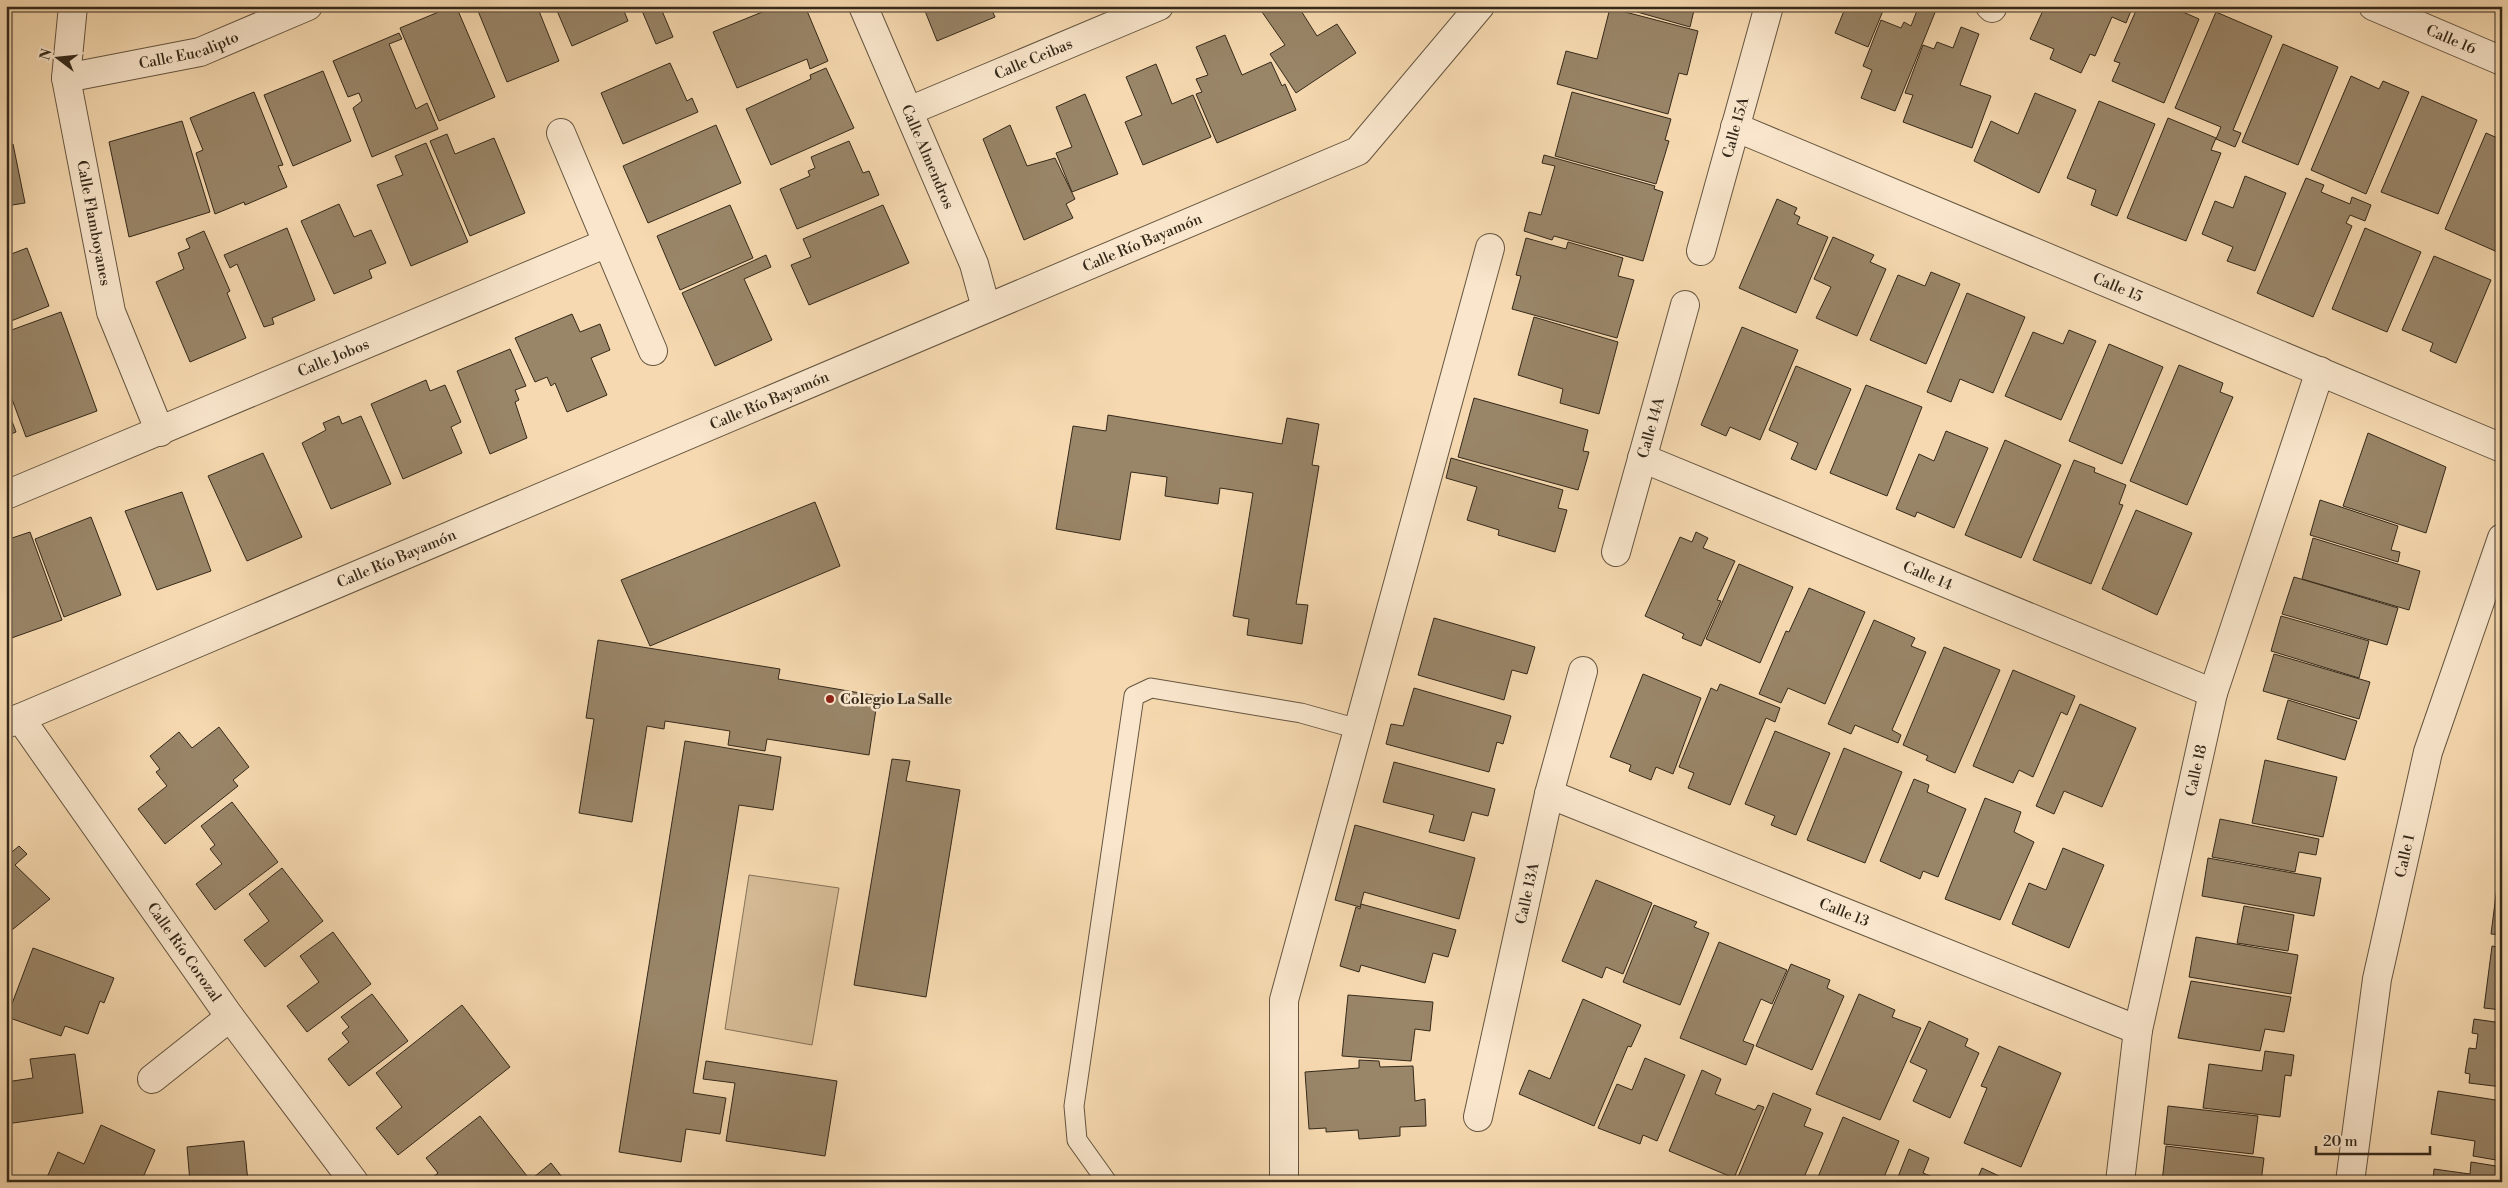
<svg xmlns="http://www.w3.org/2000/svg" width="2508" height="1188" font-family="'Libre Bodoni',serif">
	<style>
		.green { fill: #d5bb96; stroke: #857258 }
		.building { fill: #998568; stroke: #35291a }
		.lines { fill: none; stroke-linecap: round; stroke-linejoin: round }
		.lane-casing { stroke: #655540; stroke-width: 21 }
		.street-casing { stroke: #655540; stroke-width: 30 }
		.lane { stroke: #f9e6cc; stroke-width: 19 }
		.street { stroke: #f9e6cc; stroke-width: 28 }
		.poi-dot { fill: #8f2418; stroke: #f9e6cc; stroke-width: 2 }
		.labels { text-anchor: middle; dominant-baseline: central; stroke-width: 5; stroke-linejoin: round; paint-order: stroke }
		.street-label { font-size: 15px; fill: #35291a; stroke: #f9e6cc }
		.poi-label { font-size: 15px; font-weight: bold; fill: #35291a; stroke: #f9e6cc; text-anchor: start }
	</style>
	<rect width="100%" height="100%" fill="#f6d9b0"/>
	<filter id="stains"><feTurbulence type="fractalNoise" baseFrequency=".004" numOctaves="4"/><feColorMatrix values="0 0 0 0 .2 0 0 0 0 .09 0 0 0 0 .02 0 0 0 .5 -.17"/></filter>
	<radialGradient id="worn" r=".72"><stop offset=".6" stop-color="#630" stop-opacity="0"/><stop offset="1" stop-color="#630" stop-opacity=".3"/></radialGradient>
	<polygon class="green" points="749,875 839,888 812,1045 725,1029"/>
	<g class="building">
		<polygon points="453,6 456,6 495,97 439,121 400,28"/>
		<polygon points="476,6 537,6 559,61 507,82"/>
		<polygon points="555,6 622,6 628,21 572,46"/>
		<polygon points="640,6 660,6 673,37 656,44"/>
		<polygon points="777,6 805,6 828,61 810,69 807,59 737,88 713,32"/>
		<polygon points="923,6 990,6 995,17 937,41"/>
		<polygon points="1271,6 1298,6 1317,36 1337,24 1356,53 1296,93 1270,54 1285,45 1262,12"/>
		<polygon points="1616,6 1695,6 1690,27"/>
		<polygon points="1846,6 1885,6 1868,47 1835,33"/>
		<polygon points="1922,6 1936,10 1895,111 1861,98 1872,70 1863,66 1881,20 1901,28 1904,22 1911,26 1918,8 1921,9"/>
		<polygon points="2045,6 2133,6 2126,23 2112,17 2095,56 2090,54 2081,73 2050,59 2054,49 2030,39"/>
		<polygon points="2138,6 2186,6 2183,12 2199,19 2164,103 2112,81 2120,63 2114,61"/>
		<polygon points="1610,8 1698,31 1687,75 1679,73 1668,114 1557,84 1566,51 1597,59"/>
		<polygon points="2216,12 2272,36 2233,130 2241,133 2235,147 2216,139 2221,127 2175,108"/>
		<polygon points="1961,27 1979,34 1960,85 1991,96 1972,148 1903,122 1913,95 1905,93 1923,45 1934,49 1937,42 1953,48"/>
		<polygon points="399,33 402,39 389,44 416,109 427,103 438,129 372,157 353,108 362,101 359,93 348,97 333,61"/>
		<polygon points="1225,35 1242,75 1271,62 1282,86 1285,84 1296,110 1217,143 1196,94 1202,92 1196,79 1208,75 1196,47"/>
		<polygon points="2283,44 2338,67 2298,165 2242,142"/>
		<polygon points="670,63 687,101 692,98 698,112 623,144 601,93"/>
		<polygon points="1156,64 1172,104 1193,95 1211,137 1143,165 1125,122 1142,115 1126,77"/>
		<polygon points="826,68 854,128 771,165 746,109 811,79 810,75"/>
		<polygon points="323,71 351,141 293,166 264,95"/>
		<polygon points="2351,76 2379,89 2383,81 2409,92 2366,194 2311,170"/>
		<polygon points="254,92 283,165 278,166 287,187 245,205 244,202 215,214 196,153 203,150 190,118"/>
		<polygon points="1572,92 1671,119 1665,140 1669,141 1656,184 1555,156"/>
		<polygon points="2035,93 2076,110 2039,193 1974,161 1991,121 2018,134"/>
		<polygon points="1085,94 1118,174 1072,192 1056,153 1072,147 1056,107"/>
		<polygon points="2422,96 2477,120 2438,214 2381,192"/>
		<polygon points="2099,101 2155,124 2117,216 2091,205 2096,190 2067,178"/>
		<polygon points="2168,118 2216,138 2211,150 2221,153 2186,241 2127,218"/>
		<polygon points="182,121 210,212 129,237 109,142"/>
		<polygon points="716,125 741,183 648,223 623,166"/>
		<polygon points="1010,125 1027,166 1055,158 1075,199 1066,204 1073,218 1024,240 983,139"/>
		<polygon points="2486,133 2502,140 2502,254 2445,229"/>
		<polygon points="447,134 455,154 494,138 525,213 470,236 430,141"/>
		<polygon points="849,141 863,173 869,171 879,195 797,229 780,189 810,176 808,171 815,168 811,157"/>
		<polygon points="426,143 468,242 411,266 377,185 403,175 395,156"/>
		<polygon points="13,144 25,203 6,206 6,146"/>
		<polygon points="1544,155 1655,186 1654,189 1663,192 1643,261 1554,236 1552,240 1524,231 1529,212 1541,215 1555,166 1542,163"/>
		<polygon points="2245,176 2286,193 2255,271 2227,261 2233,247 2202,234 2215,201 2233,208"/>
		<polygon points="2306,178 2324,185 2321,192 2350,204 2352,197 2371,205 2365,221 2350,215 2346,223 2352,226 2313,317 2257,293"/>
		<polygon points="1777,199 1797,208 1794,214 1800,217 1797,224 1828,237 1796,313 1739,288"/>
		<polygon points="339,204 354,237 371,230 386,263 369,270 372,278 334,294 301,221"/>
		<polygon points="730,205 753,258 680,290 657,236"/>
		<polygon points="883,205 909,263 809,305 791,265 811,257 803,239"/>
		<polygon points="287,228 315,300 272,318 274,324 264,327 237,264 230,268 224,255"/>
		<polygon points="2365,228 2421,252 2387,332 2332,309"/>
		<polygon points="204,231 230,291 227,293 246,338 190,362 156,282 184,269 178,253 190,248 186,239"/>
		<polygon points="1833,237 1874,255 1870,262 1886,269 1857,336 1816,318 1831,287 1814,279"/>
		<polygon points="1526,238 1566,249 1568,242 1623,258 1618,276 1634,280 1617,338 1512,309 1521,276 1516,275"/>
		<polygon points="27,248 49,306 6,323 6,256"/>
		<polygon points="766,255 771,267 744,279 772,340 715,366 682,293"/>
		<polygon points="2434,256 2491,280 2456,363 2430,351 2433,343 2402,330"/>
		<polygon points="1931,272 1960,284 1926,364 1870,340 1898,275 1925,286"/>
		<polygon points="1967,293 2025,317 1993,393 1960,379 1951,402 1927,392"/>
		<polygon points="61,312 97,411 26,437 6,383 6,332"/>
		<polygon points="572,314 580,332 600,324 610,350 591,358 607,395 567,412 555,383 551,386 547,377 535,382 515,338"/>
		<polygon points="1534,317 1618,342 1599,414 1560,403 1563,389 1518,375"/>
		<polygon points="1742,327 1798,350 1760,440 1730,427 1726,436 1701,425"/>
		<polygon points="2069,330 2096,341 2061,420 2005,396 2033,332 2063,344"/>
		<polygon points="2109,344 2163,367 2122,464 2069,441"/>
		<polygon points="510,349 526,386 515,390 519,400 515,402 527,438 490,454 457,371"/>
		<polygon points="2179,365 2223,383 2220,392 2233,397 2187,505 2130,481"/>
		<polygon points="1796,366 1851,389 1816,470 1791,459 1798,443 1769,430"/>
		<polygon points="426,380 430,391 445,385 461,422 451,427 462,453 403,479 371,404"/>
		<polygon points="1866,385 1922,407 1887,496 1830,473"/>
		<polygon points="1474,398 1588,430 1583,451 1589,452 1578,490 1458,457"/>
		<polygon points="6,405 16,432 6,436"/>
		<polygon points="1108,415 1282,444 1287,418 1319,424 1312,465 1319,466 1296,604 1308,605 1302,644 1247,635 1249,619 1233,616 1253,493 1220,488 1218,504 1165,496 1167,477 1131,472 1120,540 1056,529 1073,426 1106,431"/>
		<polygon points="339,416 342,424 361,416 391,484 331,509 302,443 326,430 323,423"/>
		<polygon points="1946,431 1988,448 1954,528 1917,512 1915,517 1896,509 1919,454 1934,461"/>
		<polygon points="2368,433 2446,467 2426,533 2343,506"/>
		<polygon points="2005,440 2061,465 2021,558 1965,535"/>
		<polygon points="263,453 302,537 247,561 208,476"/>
		<polygon points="1451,458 1563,490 1558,508 1567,510 1555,552 1498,535 1499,530 1467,520 1477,487 1446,478"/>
		<polygon points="2074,460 2095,468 2094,472 2126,485 2119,504 2123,505 2091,584 2033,560"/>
		<polygon points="182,492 211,571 157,590 125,511"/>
		<polygon points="2320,500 2398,526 2391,550 2400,552 2398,562 2310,535"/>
		<polygon points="815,502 840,566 650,646 621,580"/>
		<polygon points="2136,510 2192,533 2157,615 2102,589"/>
		<polygon points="91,517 121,595 64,617 35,539"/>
		<polygon points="30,532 62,620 6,640 6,540"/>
		<polygon points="1696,532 1708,538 1703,548 1735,561 1717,600 1721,601 1701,646 1682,638 1684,634 1645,616 1680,537 1692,542"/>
		<polygon points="2313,538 2420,571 2409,610 2302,579"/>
		<polygon points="1739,564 1793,587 1760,663 1706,639"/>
		<polygon points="2294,577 2398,608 2387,645 2282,614"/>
		<polygon points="1809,588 1865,612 1825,704 1788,688 1781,703 1759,694 1786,631 1789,632"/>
		<polygon points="2281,616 2369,641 2359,678 2271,651"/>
		<polygon points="1434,618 1535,647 1527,674 1512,670 1504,700 1418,675"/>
		<polygon points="1874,620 1915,638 1911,646 1926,652 1892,730 1901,735 1898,743 1855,725 1851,734 1828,724"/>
		<polygon points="598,640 780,669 778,679 878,696 869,755 767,739 765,751 728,745 730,731 665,721 664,729 647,726 632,822 579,813 594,719 586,718"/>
		<polygon points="1944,647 2000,670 1955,773 1926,760 1928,756 1903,745"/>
		<polygon points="2274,654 2370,682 2359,719 2263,691"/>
		<polygon points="2013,670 2075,696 2067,715 2061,712 2033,777 2019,770 2013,783 1973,766"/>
		<polygon points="1643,674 1701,698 1673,774 1656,767 1651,780 1629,771 1631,765 1610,757"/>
		<polygon points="1720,684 1780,708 1775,722 1766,718 1730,805 1688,788 1694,773 1679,767 1711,688 1717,691"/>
		<polygon points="1414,688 1511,716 1503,744 1497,742 1489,772 1386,744 1391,724 1403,726"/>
		<polygon points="2288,700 2357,721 2345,760 2277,739"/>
		<polygon points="2080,704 2136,728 2102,807 2064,791 2054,814 2036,806"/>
		<polygon points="219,727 249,767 233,780 238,786 165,844 138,809 167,786 156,772 160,769 150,756 179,732 192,748"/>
		<polygon points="1775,731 1830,753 1796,835 1771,825 1775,816 1745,804"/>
		<polygon points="685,741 781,757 773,810 739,805 693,1093 726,1098 720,1134 686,1129 681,1162 619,1152"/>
		<polygon points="1844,748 1902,772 1865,863 1807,840"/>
		<polygon points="892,759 910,761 906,781 960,790 926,997 854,985"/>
		<polygon points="2265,760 2337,777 2323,837 2252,823"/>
		<polygon points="1394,762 1495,789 1488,816 1472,812 1464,841 1429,832 1434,815 1383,802"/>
		<polygon points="1914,779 1929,785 1927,792 1966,809 1938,877 1923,871 1920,879 1880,861"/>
		<polygon points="1985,798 2021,812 2014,832 2034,842 2000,920 1945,899"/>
		<polygon points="232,802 278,862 215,910 196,884 222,864 210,849 215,845 201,826"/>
		<polygon points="2220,819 2319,839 2316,855 2299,852 2295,872 2212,857"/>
		<polygon points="1355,825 1475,858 1459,919 1364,892 1360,907 1335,900"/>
		<polygon points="19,846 27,854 15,865 50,899 7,934 6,857"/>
		<polygon points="2063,848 2104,865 2069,948 2012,924 2029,883 2046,890"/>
		<polygon points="2208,858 2321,878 2314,916 2202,896"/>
		<polygon points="282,868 323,921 265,967 244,940 269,921 249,894"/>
		<polygon points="2499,871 2502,871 2502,935 2491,934"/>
		<polygon points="1596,880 1652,903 1623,974 1606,967 1602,978 1562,961"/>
		<polygon points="1361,904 1456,930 1448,957 1433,953 1425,983 1361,965 1359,972 1340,966 1356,907 1360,909"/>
		<polygon points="1654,905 1697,922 1694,927 1709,933 1680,1005 1623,982"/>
		<polygon points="2244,906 2294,915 2288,951 2237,943"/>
		<polygon points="333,932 371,984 307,1032 287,1006 319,982 300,956"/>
		<polygon points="2196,937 2298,955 2291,994 2189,977"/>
		<polygon points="1719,942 1787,970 1772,1004 1761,999 1743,1041 1754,1045 1746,1065 1680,1038"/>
		<polygon points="2492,946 2502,948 2502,1010 2484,1008"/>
		<polygon points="33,948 114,978 104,1003 100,1001 88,1034 65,1026 61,1036 7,1017"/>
		<polygon points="1791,964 1830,980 1827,988 1844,996 1812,1070 1756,1046"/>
		<polygon points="2191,981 2291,997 2284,1032 2265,1029 2260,1051 2178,1038"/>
		<polygon points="372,994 408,1041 349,1086 328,1059 349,1042 342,1033 349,1027 341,1017"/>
		<polygon points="1859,994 1895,1010 1892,1017 1921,1028 1880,1120 1816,1094"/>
		<polygon points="1348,995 1433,1002 1430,1031 1415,1029 1411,1061 1342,1056"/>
		<polygon points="1583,999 1641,1025 1631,1047 1628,1046 1594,1126 1519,1094 1529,1070 1550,1079"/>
		<polygon points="462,1005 510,1067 398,1155 376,1128 402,1107 376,1073"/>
		<polygon points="2474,1019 2502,1023 2502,1087 2469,1083 2470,1074 2465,1073 2469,1048 2476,1049 2478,1034 2472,1033"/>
		<polygon points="1929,1021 1968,1039 1965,1046 1979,1053 1950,1118 1913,1101 1927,1070 1910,1062"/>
		<polygon points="1999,1046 2061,1073 2021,1167 1964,1143 1987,1088 1981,1086"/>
		<polygon points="2265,1051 2294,1055 2291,1076 2285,1075 2280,1117 2203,1108 2209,1064 2262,1071"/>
		<polygon points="75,1054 83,1113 6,1124 6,1082 33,1078 30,1059"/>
		<polygon points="1645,1058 1685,1075 1657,1141 1643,1135 1640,1144 1598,1128 1617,1084 1632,1090"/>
		<polygon points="1359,1060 1379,1061 1380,1067 1413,1066 1415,1101 1425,1099 1426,1126 1400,1127 1400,1136 1359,1139 1358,1130 1326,1132 1326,1128 1309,1129 1305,1072 1359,1068"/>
		<polygon points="706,1061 837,1081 825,1156 726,1141 735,1083 703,1079"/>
		<polygon points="1702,1070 1721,1079 1715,1094 1755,1110 1758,1105 1764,1107 1734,1178 1669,1151"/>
		<polygon points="2438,1091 2502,1101 2502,1161 2473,1156 2475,1141 2431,1134"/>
		<polygon points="1773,1093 1811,1109 1804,1126 1823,1133 1802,1182 1736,1182"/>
		<polygon points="2168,1106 2258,1116 2253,1154 2164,1144"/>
		<polygon points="480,1116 527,1176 519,1182 427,1182 438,1173 426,1158"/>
		<polygon points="1843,1117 1899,1141 1882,1182 1816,1182"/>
		<polygon points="101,1125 155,1150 141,1182 45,1182 58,1152 84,1164"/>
		<polygon points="244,1141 248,1182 190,1182 187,1147"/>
		<polygon points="2166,1146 2264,1158 2261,1182 2162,1182"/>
		<polygon points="1909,1149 1929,1158 1923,1173 1945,1182 1896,1182"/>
		<polygon points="2471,1162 2502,1167 2502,1182 2433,1182 2434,1169 2470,1174"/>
		<polygon points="551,1163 566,1182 528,1182"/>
		<polygon points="1982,1168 1999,1176 1997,1182 1976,1182"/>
	</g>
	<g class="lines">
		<g class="lane-casing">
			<polyline id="lane" points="1107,1182 1077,1140 1074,1106 1134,696 1151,688 1301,713 1358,729"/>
		</g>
		<g class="street-casing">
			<g id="street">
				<path id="s1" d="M 73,6 L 66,78 L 111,312 L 160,432"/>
				<path id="s2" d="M 863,6 L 974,264 L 986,308"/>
				<polyline points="1990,6 1992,8"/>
				<path id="s3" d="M 2373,6 L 2502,61"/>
				<path id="s4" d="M 66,78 L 200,52 L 308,6"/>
				<path id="s5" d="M 909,111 L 1159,6"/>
				<path id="s6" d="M 1735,127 L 2502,448"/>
				<polyline points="561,133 653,351"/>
				<path id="s7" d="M 1701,251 L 1769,6"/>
				<path id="s8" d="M 1642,458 L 2213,693"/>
				<path id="s9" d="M 6,495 L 607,243"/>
				<path id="s10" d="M 1616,552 L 1685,305"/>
				<path id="s11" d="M 20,718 L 230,1017 L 354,1182"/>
				<path id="s12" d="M 6,724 L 1358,151 L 1480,6"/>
				<path id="s13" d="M 1549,794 L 2138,1030"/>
				<polyline points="152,1079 230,1017"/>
				<path id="s14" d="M 1478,1117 L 1549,794 L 1583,671"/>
				<polyline points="1284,1182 1284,1000 1490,248"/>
				<path id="s15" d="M 2120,1182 L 2138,1030 L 2213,693 L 2320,371"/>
				<path id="s16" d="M 2350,1182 L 2377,979 L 2428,752 L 2502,538"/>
			</g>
		</g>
		<use href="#lane" class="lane"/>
		<use href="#street" class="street"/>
	</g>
	<circle class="poi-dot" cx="830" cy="699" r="5"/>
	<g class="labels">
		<g class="street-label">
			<text stroke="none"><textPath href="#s3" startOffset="85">Calle 16</textPath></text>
			<text stroke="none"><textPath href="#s4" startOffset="126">Calle Eucalipto</textPath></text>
			<text stroke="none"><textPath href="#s5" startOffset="135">Calle Ceibas</textPath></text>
			<text stroke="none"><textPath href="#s7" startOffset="128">Calle 15A</textPath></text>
			<text stroke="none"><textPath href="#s2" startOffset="164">Calle Almendros</textPath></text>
			<text stroke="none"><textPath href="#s1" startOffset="220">Calle Flamboyanes</textPath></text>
			<text stroke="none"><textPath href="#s12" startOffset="1234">Calle Río Bayamón</textPath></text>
			<text stroke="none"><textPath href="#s6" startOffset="415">Calle 15</textPath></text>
			<text stroke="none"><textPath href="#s9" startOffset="355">Calle Jobos</textPath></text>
			<text stroke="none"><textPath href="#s12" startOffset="829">Calle Río Bayamón</textPath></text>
			<text stroke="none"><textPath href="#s10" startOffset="129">Calle 14A</textPath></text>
			<text stroke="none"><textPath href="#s12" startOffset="424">Calle Río Bayamón</textPath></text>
			<text stroke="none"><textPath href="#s8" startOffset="309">Calle 14</textPath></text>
			<text stroke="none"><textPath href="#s15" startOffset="419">Calle 18</textPath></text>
			<text stroke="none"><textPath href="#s16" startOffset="331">Calle 1</textPath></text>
			<text stroke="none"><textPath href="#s14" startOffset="229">Calle 13A</textPath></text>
			<text stroke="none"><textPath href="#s13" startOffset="318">Calle 13</textPath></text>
			<text stroke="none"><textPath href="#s11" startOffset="286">Calle Río Corozal</textPath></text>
		</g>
		<g class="poi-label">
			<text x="840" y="699">Colegio La Salle</text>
		</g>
	</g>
	<rect width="2508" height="1188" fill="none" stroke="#f6d9b0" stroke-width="25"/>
	<rect x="8" y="8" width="2493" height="1173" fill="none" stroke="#35291a" stroke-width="2.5"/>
	<rect x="12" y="12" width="2483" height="1163" fill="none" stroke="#35291a"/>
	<g transform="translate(58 58) rotate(286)" stroke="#f9e6cc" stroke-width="4" paint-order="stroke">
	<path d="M0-4L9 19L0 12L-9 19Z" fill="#35291a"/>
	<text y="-8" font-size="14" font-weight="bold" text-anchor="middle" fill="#35291a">N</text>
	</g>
	<path d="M2316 1146v8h114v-8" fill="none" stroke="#35291a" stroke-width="2.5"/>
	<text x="2323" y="1146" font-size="15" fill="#35291a" stroke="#f9e6cc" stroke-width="4" paint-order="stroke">20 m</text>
	<rect width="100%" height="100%" filter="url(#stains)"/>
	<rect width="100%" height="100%" fill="url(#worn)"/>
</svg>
